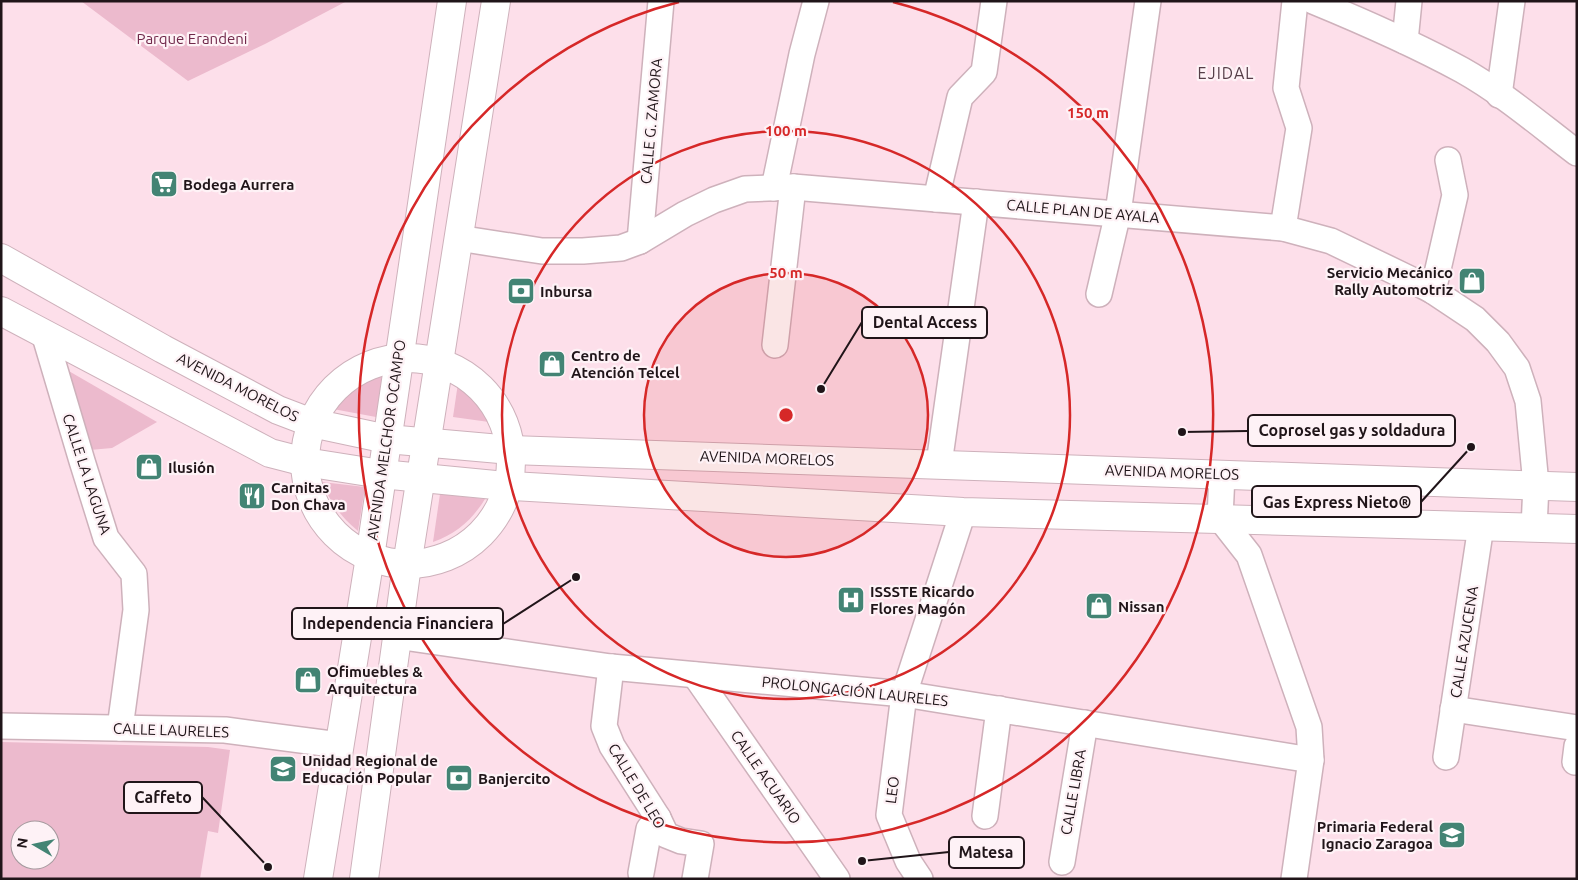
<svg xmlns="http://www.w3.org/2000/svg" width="1578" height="880" font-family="Ubuntu,sans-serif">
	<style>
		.green { fill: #ecbacd; fill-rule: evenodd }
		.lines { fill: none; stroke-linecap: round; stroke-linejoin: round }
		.minor-casing { stroke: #ceb1bb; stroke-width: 28 }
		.major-casing { stroke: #ceb1bb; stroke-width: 30 }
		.minor { stroke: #fff; stroke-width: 25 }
		.major { stroke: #fff; stroke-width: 28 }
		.ring { fill: none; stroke: #d62828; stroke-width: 2.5 }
		.labels { text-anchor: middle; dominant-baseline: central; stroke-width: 4.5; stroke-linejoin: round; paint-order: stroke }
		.park-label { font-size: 15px; fill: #70284a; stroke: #fef2f6 }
		.street-label { font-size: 15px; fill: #201519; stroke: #fef2f6 }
		.poi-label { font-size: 15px; font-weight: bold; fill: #201519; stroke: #fef2f6; text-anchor: start }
		.neighbourhood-label { font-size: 16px; letter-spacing: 1px; fill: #563e48; stroke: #fef2f6 }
		.centre { fill: #d62828; stroke: #fef2f6; stroke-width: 2.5 }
		.ring-label { font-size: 15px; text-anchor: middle; font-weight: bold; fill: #d62828; stroke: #fef2f6; stroke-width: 4.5; stroke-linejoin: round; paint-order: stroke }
		.leader { fill: none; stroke: #201519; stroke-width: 2 }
		.callout-dot { fill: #201519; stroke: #fef2f6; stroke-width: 2 }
		.callout { fill: #fef2f6; stroke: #201519; stroke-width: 2 }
		.callout-label { font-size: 16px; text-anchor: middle; font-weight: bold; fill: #201519 }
	</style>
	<rect width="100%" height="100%" fill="#fddfea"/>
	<g class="green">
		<polygon points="81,1 347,1 265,44 188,81"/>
		<polygon points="67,370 157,422 112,448 90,450"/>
		<path d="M 383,371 L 376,417 L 333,409 C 346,391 362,379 383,371 Z"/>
		<polygon points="458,383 477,400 489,422 453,417"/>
		<path d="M 322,482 L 365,487 L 358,531 C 341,517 330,502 322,482 Z"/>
		<path d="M 440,494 L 485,499 C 472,520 456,534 433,542 Z"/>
		<path d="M 1,742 L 208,747 L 230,750 L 218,833 L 208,831 L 200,879 L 1,879 ZM 20,830 L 50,830 L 50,860 L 20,860 Z"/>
	</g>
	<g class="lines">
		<g class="minor-casing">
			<g id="minor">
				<path d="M 1313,1 C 1364,22 1414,44 1462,70 C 1503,93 1540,125 1577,153"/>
				<polyline points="1405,41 1409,1"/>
				<polyline points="1499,95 1512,1"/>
				<polyline points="774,188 802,54 816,1"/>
				<polyline points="936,199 960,97 984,72 994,1"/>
				<polyline points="1283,228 1299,128 1286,88 1295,1"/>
				<polyline points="458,238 542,251 583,251 621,248 640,241 685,214 714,200 745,189 793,187 1283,228 1331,241 1414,281 1433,291 1475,319 1498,342 1517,368 1528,401 1536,485 1534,528"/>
				<polyline points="640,241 661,1"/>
				<polyline points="1433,291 1455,195 1448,160"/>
				<polyline points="1099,294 1118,213 1148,1"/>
				<polyline points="44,333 82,461 106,538 134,574 136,610 120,728"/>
				<polyline points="775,345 793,187"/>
				<polyline points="939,464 976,202"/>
				<polyline points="1222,474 1220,518 1249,555 1309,727 1311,760 1294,879"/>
				<polyline points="396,636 611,667 904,694 1311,760"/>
				<polyline points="611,667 604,726 612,746 658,818 666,835 681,841 701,844 695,879"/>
				<polyline points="695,675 837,879"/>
				<polyline points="1453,709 1577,728"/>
				<polyline points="1,726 225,730 339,745"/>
				<polyline points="1577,746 1575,762 1577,762"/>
				<polyline points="1446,757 1481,526"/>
				<polyline points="985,816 999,709"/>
				<polyline points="1062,862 1085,723"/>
				<polyline points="641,873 649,829 658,818"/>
				<polyline points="920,879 908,861 889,815 904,694 963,512"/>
			</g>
		</g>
		<g class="major-casing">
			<g id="major">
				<polyline points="1,258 163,349 278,410 312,423 387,439 511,450 1577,487"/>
				<polyline points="1,311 270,453 305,462 381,474 495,485 963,512 1577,529"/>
				<circle cx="408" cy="461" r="103"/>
				<polyline points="318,879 370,557 452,1"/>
				<polyline points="364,879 407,565 496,1"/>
			</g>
		</g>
		<use href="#minor" class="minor"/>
		<use href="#major" class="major"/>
	</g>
	<circle cx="786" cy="415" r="142" fill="#d62828" fill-opacity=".12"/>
	<g class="ring">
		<circle cx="786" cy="415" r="142"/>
		<circle cx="786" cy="415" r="284"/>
		<path d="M893 2A427 427 0 1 1 679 2"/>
	</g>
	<defs>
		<g id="supermarket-square" transform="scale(1.4375)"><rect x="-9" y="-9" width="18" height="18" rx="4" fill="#438474" stroke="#fef2f6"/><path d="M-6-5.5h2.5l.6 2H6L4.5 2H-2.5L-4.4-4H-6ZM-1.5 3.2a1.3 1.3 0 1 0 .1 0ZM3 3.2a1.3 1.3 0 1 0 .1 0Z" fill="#fff"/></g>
		<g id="shop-square" transform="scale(1.4375)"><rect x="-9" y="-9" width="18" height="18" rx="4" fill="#438474" stroke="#fef2f6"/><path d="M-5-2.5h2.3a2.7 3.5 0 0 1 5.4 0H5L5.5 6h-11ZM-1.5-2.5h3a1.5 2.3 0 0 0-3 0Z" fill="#fff"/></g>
		<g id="bank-square" transform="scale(1.4375)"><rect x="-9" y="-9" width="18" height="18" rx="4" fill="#438474" stroke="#fef2f6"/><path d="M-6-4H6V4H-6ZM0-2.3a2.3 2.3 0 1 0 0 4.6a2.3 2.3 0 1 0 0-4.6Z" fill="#fff"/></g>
		<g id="restaurant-square" transform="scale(1.4375)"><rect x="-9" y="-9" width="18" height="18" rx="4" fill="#438474" stroke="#fef2f6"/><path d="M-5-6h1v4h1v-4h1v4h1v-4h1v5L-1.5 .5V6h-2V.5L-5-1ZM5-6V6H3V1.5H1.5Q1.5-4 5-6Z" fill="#fff"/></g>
		<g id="hospital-square" transform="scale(1.4375)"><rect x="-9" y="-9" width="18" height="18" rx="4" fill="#438474" stroke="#fef2f6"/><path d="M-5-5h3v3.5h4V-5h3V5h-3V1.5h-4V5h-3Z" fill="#fff"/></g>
		<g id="school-square" transform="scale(1.4375)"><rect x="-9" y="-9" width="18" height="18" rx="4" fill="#438474" stroke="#fef2f6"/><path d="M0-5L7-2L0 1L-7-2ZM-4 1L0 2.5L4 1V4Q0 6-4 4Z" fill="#fff"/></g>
	</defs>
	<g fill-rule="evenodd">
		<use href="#supermarket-square" x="164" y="184"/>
		<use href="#shop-square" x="1472" y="281"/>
		<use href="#bank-square" x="521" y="291"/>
		<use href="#shop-square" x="552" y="364"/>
		<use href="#shop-square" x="149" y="467"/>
		<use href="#restaurant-square" x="252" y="496"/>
		<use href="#hospital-square" x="851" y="600"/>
		<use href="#shop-square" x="1099" y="606"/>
		<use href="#shop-square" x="308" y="680"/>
		<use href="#school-square" x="283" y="769"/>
		<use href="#bank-square" x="459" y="778"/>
		<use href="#school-square" x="1452" y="835"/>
	</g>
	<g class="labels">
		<g class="park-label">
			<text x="192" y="38">Parque Erandeni</text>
		</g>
		<g class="street-label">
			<text transform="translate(651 121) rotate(-85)">CALLE G. ZAMORA</text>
			<text transform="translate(1083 211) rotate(5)">CALLE PLAN DE AYALA</text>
			<text transform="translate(238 387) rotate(27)">AVENIDA MORELOS</text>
			<text transform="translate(386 440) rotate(-82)">AVENIDA MELCHOR OCAMPO</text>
			<text transform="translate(767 458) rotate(2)">AVENIDA MORELOS</text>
			<text transform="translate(1172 472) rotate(2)">AVENIDA MORELOS</text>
			<text transform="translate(87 474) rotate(72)">CALLE LA LAGUNA</text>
			<text transform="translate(1464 642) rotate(-81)">CALLE AZUCENA</text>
			<text transform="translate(855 691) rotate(6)">PROLONGACIÓN LAURELES</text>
			<text transform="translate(171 730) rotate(2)">CALLE LAURELES</text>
			<text transform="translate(766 777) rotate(55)">CALLE ACUARIO</text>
			<text transform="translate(637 786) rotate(59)">CALLE DE LEO</text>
			<text transform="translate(892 790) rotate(-83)">LEO</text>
			<text transform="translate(1073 792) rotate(-80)">CALLE LIBRA</text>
		</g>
		<g class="poi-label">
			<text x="183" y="184">Bodega Aurrera</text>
			<text x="1453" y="272" text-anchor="end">Servicio Mecánico<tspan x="1453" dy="17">Rally Automotriz</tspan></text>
			<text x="540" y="291">Inbursa</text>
			<text x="571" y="355">Centro de<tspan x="571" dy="17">Atención Telcel</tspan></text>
			<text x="168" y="467">Ilusión</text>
			<text x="271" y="487">Carnitas<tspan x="271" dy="17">Don Chava</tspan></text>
			<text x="870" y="591">ISSSTE Ricardo<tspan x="870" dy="17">Flores Magón</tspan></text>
			<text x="1118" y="606">Nissan</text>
			<text x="327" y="671">Ofimuebles &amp;<tspan x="327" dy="17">Arquitectura</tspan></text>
			<text x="302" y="760">Unidad Regional de<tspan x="302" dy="17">Educación Popular</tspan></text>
			<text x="478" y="778">Banjercito</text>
			<text x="1433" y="826" text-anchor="end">Primaria Federal<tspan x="1433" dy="17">Ignacio Zaragoa</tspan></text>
		</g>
		<g class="neighbourhood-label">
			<text x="1226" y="73">EJIDAL</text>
		</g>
	</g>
	<circle cx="786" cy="415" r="8" class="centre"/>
	<g class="ring-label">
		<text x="1088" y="118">150 m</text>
		<text x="786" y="136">100 m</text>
		<text x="786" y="278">50 m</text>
	</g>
	<path class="leader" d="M821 389L862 322M1182 432L1248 431M1471 447L1421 502M576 577L503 624M268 867L202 797M862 861L949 852"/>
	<g class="callout-dot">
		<circle cx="821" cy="389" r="5"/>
		<circle cx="1182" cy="432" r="5"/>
		<circle cx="1471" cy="447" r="5"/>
		<circle cx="576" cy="577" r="5"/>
		<circle cx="268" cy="867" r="5"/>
		<circle cx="862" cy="861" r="5"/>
	</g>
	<g class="callout">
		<rect x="862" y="307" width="125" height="31" rx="5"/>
		<rect x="1248" y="415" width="207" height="31" rx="5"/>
		<rect x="1252" y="486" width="169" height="31" rx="5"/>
		<rect x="292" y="608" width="211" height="31" rx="5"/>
		<rect x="124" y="782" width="78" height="31" rx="5"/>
		<rect x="949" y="837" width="75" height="31" rx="5"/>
	</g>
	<g class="callout-label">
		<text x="925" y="328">Dental Access</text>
		<text x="1352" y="436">Coprosel gas y soldadura</text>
		<text x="1337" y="508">Gas Express Nieto®</text>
		<text x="398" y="629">Independencia Financiera</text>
		<text x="163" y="803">Caffeto</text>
		<text x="986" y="858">Matesa</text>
	</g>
	<rect width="1578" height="880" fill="none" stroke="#201519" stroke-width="5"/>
	<g transform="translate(35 845) rotate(279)"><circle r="24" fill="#fef2f6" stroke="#a59a9e"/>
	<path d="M0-4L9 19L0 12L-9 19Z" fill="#438474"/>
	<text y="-8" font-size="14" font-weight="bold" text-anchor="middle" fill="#201519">N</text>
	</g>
</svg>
